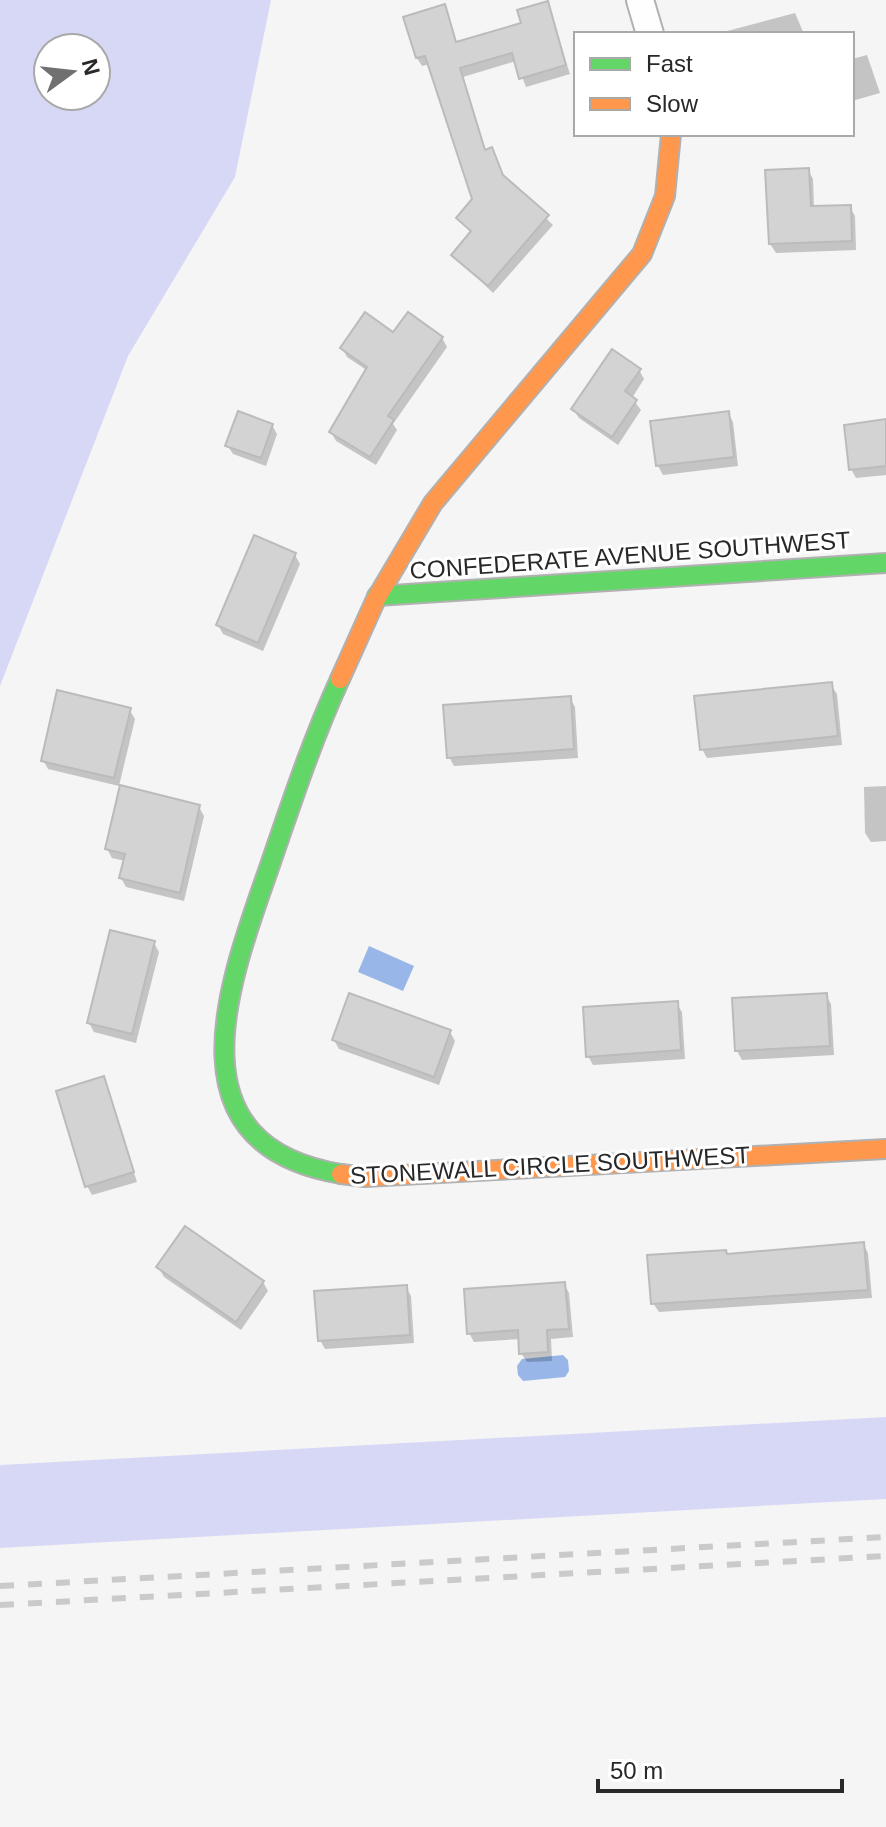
<svg xmlns="http://www.w3.org/2000/svg" width="886" height="1827" font-family="Arial,sans-serif">
	<style>
		.green { fill: #d7d8f6; fill-rule: evenodd }
		.water { fill: #98b7e8 }
		.shadow { fill: #0003 }
		.building { fill: #d3d3d3; stroke: #bbb; stroke-width: 2 }
		.lines { fill: none; stroke-linecap: round; stroke-linejoin: round }
		.street-casing { stroke: #b1b1b1; stroke-width: 30 }
		.fast-casing { stroke: #b1b1b1; stroke-width: 22 }
		.slow-casing { stroke: #b1b1b1; stroke-width: 22 }
		.street { stroke: #fefefe; stroke-width: 26 }
		.fast { stroke: #63d668; stroke-width: 18 }
		.slow { stroke: #ff974d; stroke-width: 18 }
		.rail { stroke: #cacaca; stroke-width: 6; stroke-dasharray: 14 14; stroke-linecap: butt }
		.labels { text-anchor: middle; dominant-baseline: central; stroke-width: 6; stroke-linejoin: round; paint-order: stroke }
		.street-label { font-size: 24px; fill: #282828; stroke: #fff }
	</style>
	<rect width="100%" height="100%" fill="#f5f5f5"/>
	<g class="green">
		<path d="M 0,0 L 271,0 L 235,177 L 128,356 L 0,686 ZM 48,48 L 96,48 L 96,96 L 48,96 Z"/>
		<polygon points="886,1417 886,1499 0,1548 0,1465"/>
	</g>
	<g class="water">
		<polygon points="369,946 414,966 403,991 358,972"/>
		<polygon points="563,1355 568,1360 569,1371 565,1377 523,1381 518,1375 517,1366 522,1359"/>
	</g>
	<g class="shadow">
		<polygon points="547,4 570,74 526,87 516,61 463,77 486,152 492,150 504,178 553,225 493,293 454,255 472,234 458,218 474,200 430,64 422,66 417,58 444,7 457,44 524,24"/>
		<polygon points="795,13 804,34 716,34"/>
		<polygon points="867,55 880,93 852,101 852,59"/>
		<polygon points="808,170 813,179 814,208 850,207 855,216 856,250 776,253 770,244"/>
		<polygon points="442,338 447,347 393,424 397,430 376,465 336,441 331,432 368,371 347,357 342,348"/>
		<polygon points="639,370 644,379 632,398 641,410 618,445 579,418 573,409"/>
		<polygon points="728,413 733,422 738,466 663,475 658,466 652,423"/>
		<polygon points="886,421 886,475 856,478 851,469"/>
		<polygon points="272,425 277,434 266,466 233,454 227,445"/>
		<polygon points="295,555 300,564 263,651 223,634 218,625"/>
		<polygon points="831,685 837,694 842,745 707,758 702,749"/>
		<polygon points="570,698 575,707 578,758 454,766 449,757"/>
		<polygon points="129,709 135,719 119,786 48,769 43,760"/>
		<polygon points="886,786 886,841 871,842 865,833 864,787"/>
		<polygon points="199,807 204,816 184,901 126,887 121,878 125,861 112,858 107,849"/>
		<polygon points="154,943 159,952 136,1043 94,1032 89,1023"/>
		<polygon points="826,995 831,1004 834,1055 742,1060 737,1051"/>
		<polygon points="676,1003 682,1012 685,1059 593,1065 588,1056"/>
		<polygon points="450,1032 455,1041 439,1085 339,1049 334,1040"/>
		<polygon points="103,1078 137,1182 92,1195 87,1186"/>
		<polygon points="863,1244 868,1253 872,1298 659,1312 653,1303"/>
		<polygon points="159,1268 263,1282 268,1291 241,1330 164,1277"/>
		<polygon points="564,1284 569,1293 573,1337 551,1339 552,1361 527,1362 521,1353 520,1339 474,1342 469,1333"/>
		<polygon points="406,1287 411,1296 414,1343 325,1349 320,1340"/>
	</g>
	<g class="building">
		<polygon points="548,1 566,65 519,79 512,53 460,68 485,150 492,147 503,175 549,215 488,286 451,255 471,231 456,218 472,199 425,56 416,58 403,17 445,4 456,42 521,23 517,10"/>
		<polygon points="809,168 811,206 851,205 852,241 769,244 765,170"/>
		<polygon points="365,312 393,332 408,312 443,337 388,416 394,420 370,457 329,432 367,367 340,348"/>
		<polygon points="612,349 641,369 625,391 637,400 612,437 571,409"/>
		<polygon points="238,411 273,424 261,458 225,446"/>
		<polygon points="729,411 734,457 656,466 650,421"/>
		<polygon points="886,419 886,466 849,470 844,425"/>
		<polygon points="254,535 296,553 258,643 216,625"/>
		<polygon points="832,682 838,736 700,750 694,696"/>
		<polygon points="57,690 131,708 114,778 41,761"/>
		<polygon points="571,696 574,749 447,758 443,705"/>
		<polygon points="120,785 200,805 180,893 119,878 125,854 105,849"/>
		<polygon points="110,930 155,941 132,1034 87,1023"/>
		<polygon points="349,993 451,1030 434,1077 332,1040"/>
		<polygon points="827,993 830,1046 735,1051 732,998"/>
		<polygon points="678,1001 681,1050 586,1057 583,1007"/>
		<polygon points="104,1076 134,1172 85,1187 56,1091"/>
		<polygon points="185,1226 264,1281 236,1322 156,1267"/>
		<polygon points="864,1242 868,1290 651,1304 647,1255 726,1250 727,1254"/>
		<polygon points="565,1282 569,1329 547,1330 548,1352 519,1354 518,1330 467,1334 464,1289"/>
		<polygon points="407,1285 410,1335 318,1341 314,1291"/>
	</g>
	<g class="lines">
		<g class="street-casing">
			<polyline id="street" points="640,0 650,34"/>
		</g>
		<g class="fast-casing">
			<g id="fast">
				<polyline points="377,596 886,563"/>
				<path d="M 340,679 C 312,740 291,804 269,868 C 229,982 166,1145 341,1174"/>
			</g>
		</g>
		<g class="slow-casing">
			<g id="slow">
				<polyline points="340,679 376,599 433,503 642,254 665,196 671,134"/>
				<polyline points="341,1174 365,1177 886,1149"/>
			</g>
		</g>
		<use href="#street" class="street"/>
		<use href="#fast" class="fast"/>
		<use href="#slow" class="slow"/>
		<g class="rail">
			<polyline points="0,1586 886,1537"/>
			<polyline points="0,1605 886,1556"/>
		</g>
	</g>
	<g class="labels">
		<g class="street-label">
			<text transform="translate(630 555) rotate(-4)">CONFEDERATE AVENUE SOUTHWEST</text>
			<text transform="translate(550 1165) rotate(-3)">STONEWALL CIRCLE SOUTHWEST</text>
		</g>
	</g>
	<rect x="574" y="32" width="280" height="104" fill="#ffffff" stroke="#a9a9a9" stroke-width="2"/>
	<rect x="590" y="58" width="40" height="12" fill="#63d668" stroke="#a9a9a9" stroke-width="2"/>
	<text x="646" y="72" font-size="24" fill="#282828">Fast</text>
	<rect x="590" y="98" width="40" height="12" fill="#ff974d" stroke="#a9a9a9" stroke-width="2"/>
	<text x="646" y="112" font-size="24" fill="#282828">Slow</text>
	<g transform="translate(72 72) rotate(75)"><circle r="38" fill="#ffffff" stroke="#a9a9a9" stroke-width="2"/>
	<path d="M0-6L14 30L0 20L-14 30Z" fill="#707070"/>
	<text y="-12" font-size="22" font-weight="bold" text-anchor="middle" fill="#282828">N</text>
	</g>
	<path d="M598 1779v12h244v-12" fill="none" stroke="#282828" stroke-width="4"/>
	<text x="610" y="1779" font-size="24" fill="#282828" stroke="#ffffff" stroke-width="6" paint-order="stroke">50 m</text>
</svg>
